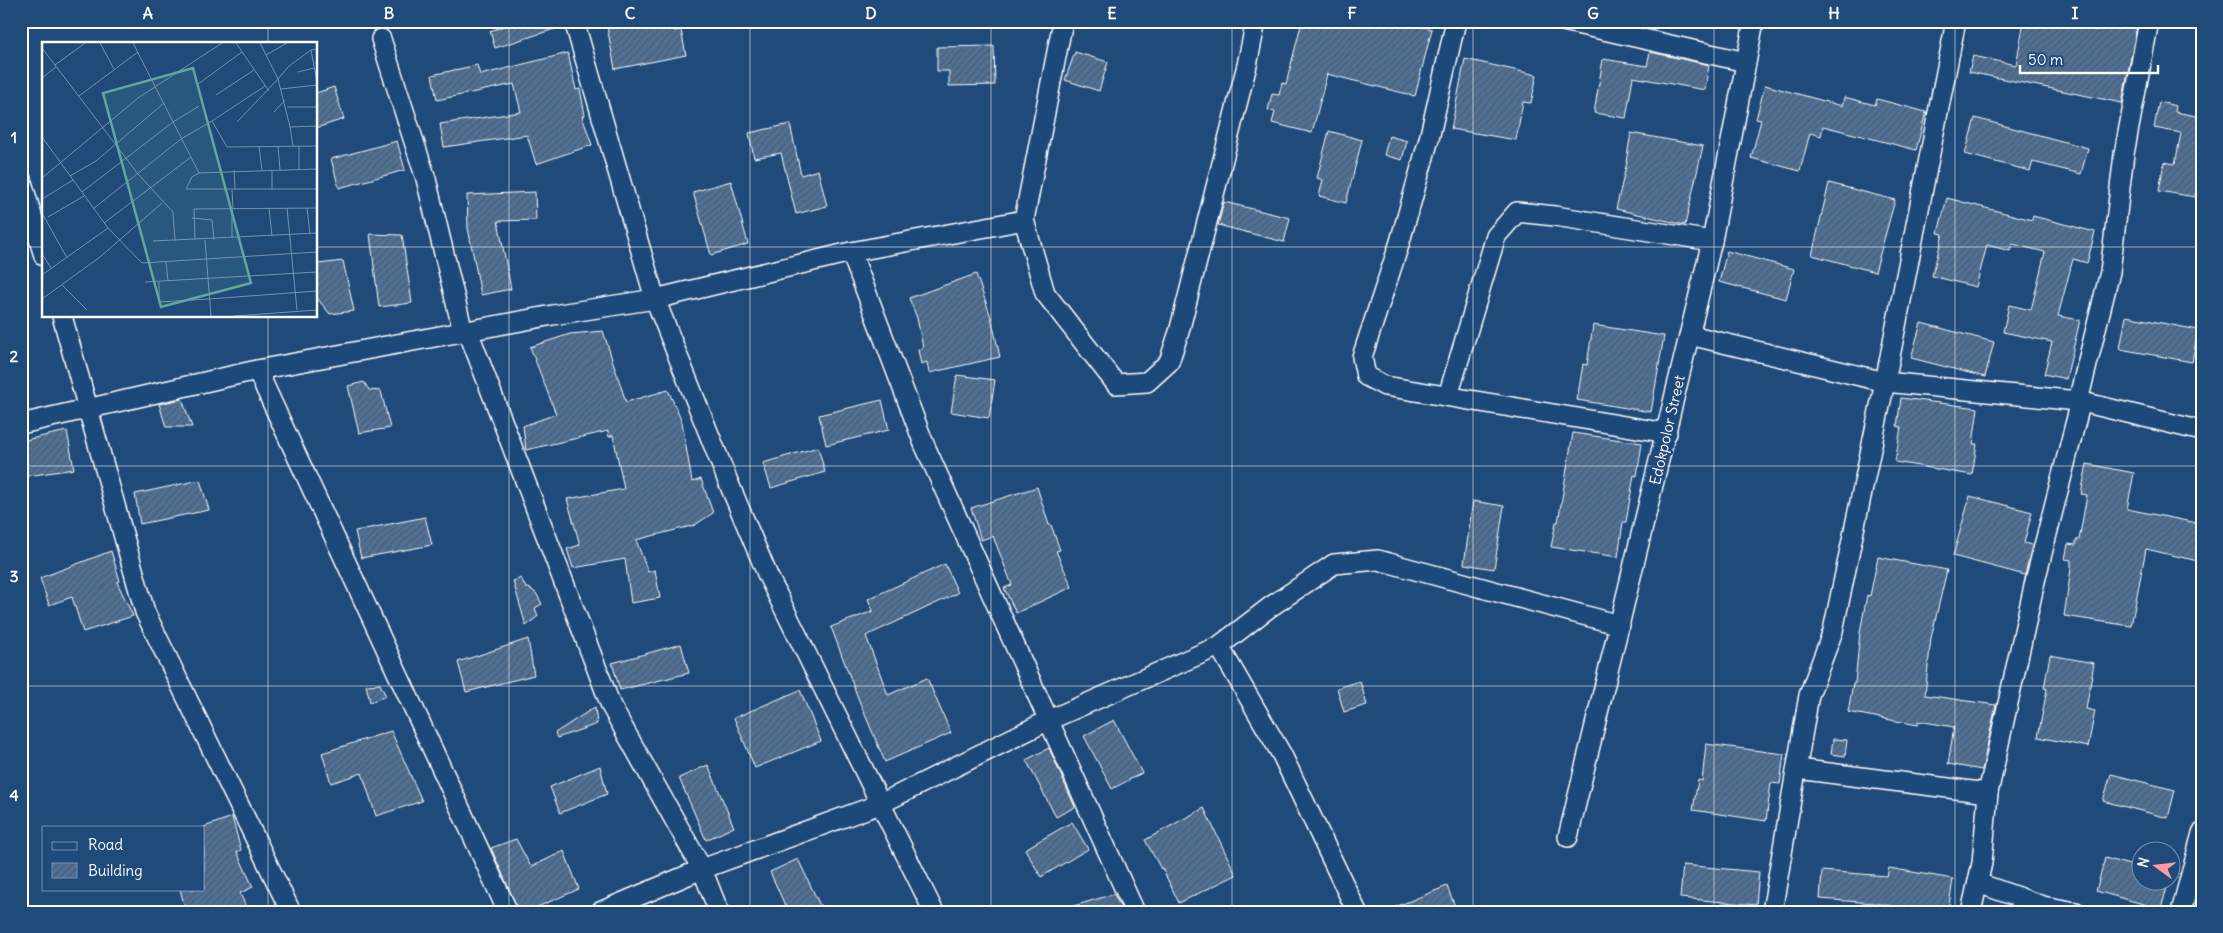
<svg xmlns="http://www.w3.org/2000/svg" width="2223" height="933" font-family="Delius,sans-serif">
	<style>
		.building { fill: url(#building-hatch); stroke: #fff }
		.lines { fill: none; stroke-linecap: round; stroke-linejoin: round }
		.minor-casing { stroke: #fff; stroke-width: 22 }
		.minor { stroke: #1f4a7a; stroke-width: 19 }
		.grid { fill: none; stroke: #fff; stroke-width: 1; stroke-opacity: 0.55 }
		.labels { text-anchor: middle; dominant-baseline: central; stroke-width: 4.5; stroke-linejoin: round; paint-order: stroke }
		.street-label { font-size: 15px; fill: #fff; stroke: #1f4a7a }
		.inset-road { fill: none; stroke: #7992af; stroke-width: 1 }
		.view { fill: #63a6a1; fill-opacity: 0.15; stroke: #63a6a1; stroke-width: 2.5 }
		.inset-edge { fill: none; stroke: #fff; stroke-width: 2.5 }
		.neatline { fill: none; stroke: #fff; stroke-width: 2 }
		.grid-label { font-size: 16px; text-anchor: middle; font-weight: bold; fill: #fff }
	</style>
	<defs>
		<pattern id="building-hatch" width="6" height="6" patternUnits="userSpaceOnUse" patternTransform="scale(1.25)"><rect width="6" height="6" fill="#507197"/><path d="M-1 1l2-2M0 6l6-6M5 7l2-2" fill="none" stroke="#4e5b6a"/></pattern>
	</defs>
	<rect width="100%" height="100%" fill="#1f4a7a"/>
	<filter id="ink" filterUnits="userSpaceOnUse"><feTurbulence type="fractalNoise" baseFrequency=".02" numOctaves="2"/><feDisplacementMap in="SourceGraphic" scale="10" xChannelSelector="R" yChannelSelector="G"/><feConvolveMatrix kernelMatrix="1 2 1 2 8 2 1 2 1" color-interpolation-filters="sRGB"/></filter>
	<g filter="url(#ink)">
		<g class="building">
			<polygon points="519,21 563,21 564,26 495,48 490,31"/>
			<polygon points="606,21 672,21 674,31 681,30 686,55 615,69"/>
			<polygon points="1302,21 1402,21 1432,29 1415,96 1327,74 1312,133 1272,123 1275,112 1268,110 1272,94 1279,95 1282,83 1286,84"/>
			<polygon points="2024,21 2049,21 2096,30 2098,21 2138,21 2122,103 1969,72 1973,56 2016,65"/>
			<polygon points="994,46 995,85 949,86 949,71 937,71 937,47"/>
			<polygon points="1075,52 1108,62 1099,91 1065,80"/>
			<polygon points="1650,52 1709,65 1705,90 1633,77 1626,118 1594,113 1603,59 1647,66"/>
			<polygon points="568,53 576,90 580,89 585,115 582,116 592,145 536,164 527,135 444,147 440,124 521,112 514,84 437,100 432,75 477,65 480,75"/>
			<polygon points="1465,59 1537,75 1531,103 1523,102 1516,140 1451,129"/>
			<polygon points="1765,85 1842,106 1844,97 1875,105 1877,99 1926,112 1916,150 1823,126 1821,136 1810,133 1800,171 1751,158 1761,120 1756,119"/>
			<polygon points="334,87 344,119 316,128 316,93"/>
			<polygon points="2159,102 2176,106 2175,112 2202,117 2202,160 2195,197 2159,191 2164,162 2175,164 2181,133 2154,128"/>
			<polygon points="1975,118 2088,148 2081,174 2033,162 2030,171 1965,154"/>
			<polygon points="790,124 801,175 818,170 827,206 796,214 781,153 754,158 749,133"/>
			<polygon points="1329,131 1362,140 1346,203 1319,196 1323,180 1317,178"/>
			<polygon points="1631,133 1703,146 1685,225 1616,209 1627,162 1626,162"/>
			<polygon points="1389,136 1407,141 1402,160 1384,155"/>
			<polygon points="397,141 405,170 339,188 331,159"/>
			<polygon points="731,181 748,244 711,255 693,192"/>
			<polygon points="1829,183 1895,200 1875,272 1812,255"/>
			<polygon points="535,192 536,220 498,221 511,289 481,295 468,228 467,195"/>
			<polygon points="1947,198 2032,220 2033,216 2095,232 2087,263 2073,259 2058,316 2080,320 2066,379 2044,374 2052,342 2003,332 2009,305 2031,310 2045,252 2012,244 2010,251 1987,245 1976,287 1932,276 1943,234 1938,233"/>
			<polygon points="1224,202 1290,218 1284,242 1218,225"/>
			<polygon points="370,234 402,235 412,303 379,307"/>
			<polygon points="1727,251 1794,269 1786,299 1719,282"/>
			<polygon points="343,261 354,311 330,314 316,297 318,264"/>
			<polygon points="976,274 991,317 1000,357 929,373 927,362 921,364 918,350 923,348 917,318 909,298"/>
			<polygon points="2126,316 2198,330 2192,362 2120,349"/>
			<polygon points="1921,323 1994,342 1985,377 1911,358"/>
			<polygon points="1593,325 1664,336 1651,412 1577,400 1583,364 1587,365"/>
			<polygon points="603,331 626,402 668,390 682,422 692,482 701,479 713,513 695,525 636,540 648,572 655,570 660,598 631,603 625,559 573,568 567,549 580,545 567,499 624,489 613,435 609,437 608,431 526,450 523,426 556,414 530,347 570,334"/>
			<polygon points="957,375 995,380 989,418 951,412"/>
			<polygon points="364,382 369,390 381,391 390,428 359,433 348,386"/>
			<polygon points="1901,398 1978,408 1973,444 1977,444 1972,475 1895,462 1901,427 1897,426"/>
			<polygon points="182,399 192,427 166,427 159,404"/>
			<polygon points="882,400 889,430 826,445 819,415"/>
			<polygon points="67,431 74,469 21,477 21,441"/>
			<polygon points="1573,433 1642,443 1637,476 1634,475 1626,522 1623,522 1618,557 1551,547 1556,522 1558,522"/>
			<polygon points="818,447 825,472 771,488 763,463"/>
			<polygon points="2087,464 2134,473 2127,509 2202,524 2202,562 2146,549 2131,626 2064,616 2071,569 2071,560 2065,559 2068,544 2076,545 2076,540 2079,540 2087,495 2081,494"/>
			<polygon points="200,480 209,510 140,524 135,494"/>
			<polygon points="1037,487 1049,525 1051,525 1060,550 1056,551 1072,587 1016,613 1004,588 1012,585 993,536 981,540 971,508"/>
			<polygon points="1970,496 2032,512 2024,543 2032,545 2025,575 1953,556"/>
			<polygon points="1473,501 1504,506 1494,569 1464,564"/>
			<polygon points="425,517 432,545 361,558 355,531"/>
			<polygon points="111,551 120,581 117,582 133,616 83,632 72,597 49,605 40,578"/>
			<polygon points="1878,557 1947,570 1931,638 1925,695 1996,705 1982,770 1948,764 1954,727 1918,721 1918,725 1848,712 1853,683 1855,683 1860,632 1867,595 1870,596"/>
			<polygon points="945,564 958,593 866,636 888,695 927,678 951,733 885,762 858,698 831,627 873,611 868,599"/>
			<polygon points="521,578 526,588 529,588 536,593 542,604 535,608 538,616 526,626 513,581"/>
			<polygon points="528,639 534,675 466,692 458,662"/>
			<polygon points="681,644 689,673 620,690 612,663"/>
			<polygon points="2050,655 2094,663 2086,709 2095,711 2088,747 2038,737 2047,689 2044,688"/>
			<polygon points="1360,681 1367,705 1344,712 1337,688"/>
			<polygon points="380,684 386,696 370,702 366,685"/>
			<polygon points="800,690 821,741 755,768 734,718"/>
			<polygon points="595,707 597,724 557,738 555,733"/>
			<polygon points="1114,720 1142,773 1112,789 1084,736"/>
			<polygon points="391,731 422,801 376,816 362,773 331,783 322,753"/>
			<polygon points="1833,739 1847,740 1845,756 1831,754"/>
			<polygon points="1706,744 1784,754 1780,784 1771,783 1766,821 1693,810 1698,780 1702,781"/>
			<polygon points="1049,748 1075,807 1056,817 1026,760"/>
			<polygon points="708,765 734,827 706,840 679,778"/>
			<polygon points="600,766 607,794 560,813 550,787"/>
			<polygon points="2111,774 2175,790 2168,818 2103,801"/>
			<polygon points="1204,808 1236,875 1179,903 1162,868 1161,869 1145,840"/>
			<polygon points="232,817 241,850 237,852 253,887 240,893 248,912 186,912 180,889 204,889 204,827"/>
			<polygon points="1072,822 1088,849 1041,877 1025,849"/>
			<polygon points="516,839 531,867 564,851 579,889 526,912 519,912 491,848"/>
			<polygon points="2105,858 2140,868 2140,880 2169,880 2161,909 2096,891"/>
			<polygon points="798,859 823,912 788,912 770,872"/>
			<polygon points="1683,865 1759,872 1756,905 1680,898"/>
			<polygon points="1889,868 1953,879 1948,912 1924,912 1874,903 1820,899 1822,871 1887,876"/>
			<polygon points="1447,886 1457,912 1385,912 1385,911"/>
			<polygon points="1114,894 1123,912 1067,912 1067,908"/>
		</g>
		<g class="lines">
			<g class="minor-casing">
				<g id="minor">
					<polyline points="574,21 655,299 727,479 768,576 934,912"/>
					<polyline points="1456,21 1429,139 1399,245 1362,357 1366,376 1385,386 1667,433"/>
					<polyline points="1563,21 1746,62"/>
					<polyline points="381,39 426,179 463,332"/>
					<polyline points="21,179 44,256"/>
					<polyline points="1024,220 1063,21"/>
					<polyline points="851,252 924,444 1135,912"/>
					<polyline points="62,316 145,612 291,912"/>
					<polyline points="468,331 611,706 702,869 719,912"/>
					<polyline points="1690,335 1885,382 2078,401 2202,431"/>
					<polyline points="257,370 508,912"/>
					<polyline points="1448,396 1496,236 1517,212 1555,216 1712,241"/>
					<polyline points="21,424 257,370 553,315 655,299 851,252 1024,220 1045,293 1116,384 1147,382 1169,362 1179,332 1247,65 1256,21"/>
					<polyline points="1219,646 1282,755 1357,912"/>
					<polyline points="1797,769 1988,793"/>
					<polyline points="1568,837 1712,241 1754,21"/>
					<polyline points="1978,883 2043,906 2076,912"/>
					<polyline points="600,912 702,869 880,804 1049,720 1219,646 1270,607 1334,564 1378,560 1620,625"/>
					<polyline points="1772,912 1809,695 1833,631 1885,382 1956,21"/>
					<polyline points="1971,912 1982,863 1988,793 2036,577 2079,409 2078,401 2110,272 2124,154 2149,21"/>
					<polyline points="2181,912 2202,833"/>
				</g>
			</g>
			<use href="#minor" class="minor"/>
		</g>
	</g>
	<path class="grid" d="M 268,21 L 268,44M 509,21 L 509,912M 750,21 L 750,912M 991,21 L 991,912M 1232,21 L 1232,912M 1473,21 L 1473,912M 1714,21 L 1714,912M 1955,21 L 1955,912M 21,247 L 44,247M 316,247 L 2202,247M 268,316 L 268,912M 21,466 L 2202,466M 21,686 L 2202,686"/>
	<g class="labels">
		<g class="street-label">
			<text transform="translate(1667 430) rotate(-77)">Edokpolor Street</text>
		</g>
	</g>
	<g transform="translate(42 42)">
		<rect width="275" height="275" fill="#1f4a7a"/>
		<path class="inset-road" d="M 58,1 L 72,27M 91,1 L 157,131 L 150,135 L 144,147 L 275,147M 194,1 L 227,49M 0,6 L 96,132 L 131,170 L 133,199M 275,7 L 269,8 L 275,40M 269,8 L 247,24 L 236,37 L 248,85 L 275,84M 224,13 L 245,1M 13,23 L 43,1M 256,30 L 272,26M 0,36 L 14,25M 156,42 L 200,10M 239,47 L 275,43M 174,53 L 212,28M 37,54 L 96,10M 245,65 L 275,65M 232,70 L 243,58M 170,79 L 223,44M 131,80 L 157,64M 195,80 L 236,37 L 218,1M 248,85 L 251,104M 0,95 L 66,186 L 100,221 L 275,210M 217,104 L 220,128M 236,104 L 238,128M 257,104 L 257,128M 192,128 L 193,147M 157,131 L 275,127M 28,134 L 54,119 L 122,61M 0,136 L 96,56 L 180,1M 230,147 L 230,128M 190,148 L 191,167M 40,150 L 131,80M 0,157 L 31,138M 227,166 L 230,194M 245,166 L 255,268M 265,166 L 268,192M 51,167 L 139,97 L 170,79 L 185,105 L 275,104M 190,167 L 190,196M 0,171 L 25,216M 6,175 L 42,154M 150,176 L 170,178 L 172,198M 62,181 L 149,115M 153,198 L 152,167 L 275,166M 163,198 L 169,274M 111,199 L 275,191M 0,212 L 9,226M 124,220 L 126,239M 0,233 L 66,186M 103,240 L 275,230M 117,240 L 117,260 L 167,257M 20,243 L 45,268M 0,257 L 58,215 L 120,161M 167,257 L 275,249M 192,274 L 275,268"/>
		<path class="view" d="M 151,26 L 209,241 L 119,265 L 61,51 Z"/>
		<rect width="275" height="275" class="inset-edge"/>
	</g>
	<rect width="2223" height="933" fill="none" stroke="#1f4a7a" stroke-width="55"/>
	<rect x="42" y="826" width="162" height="65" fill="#1f4a7a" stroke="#7992af"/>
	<rect x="52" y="842" width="25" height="8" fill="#1f4a7a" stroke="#7992af"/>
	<text x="88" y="850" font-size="15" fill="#ffffff">Road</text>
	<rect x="52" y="863" width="25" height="15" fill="url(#building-hatch)" stroke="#7992af"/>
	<text x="88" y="876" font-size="15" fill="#ffffff">Building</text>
	<g transform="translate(2156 866) rotate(285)"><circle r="24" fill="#1f4a7a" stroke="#7992af"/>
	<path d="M0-4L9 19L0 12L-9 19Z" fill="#ff9aa2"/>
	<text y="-8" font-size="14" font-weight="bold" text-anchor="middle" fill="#ffffff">N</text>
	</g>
	<path d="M2020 65v8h138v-8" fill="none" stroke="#ffffff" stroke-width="2.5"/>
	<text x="2028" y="65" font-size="15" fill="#ffffff" stroke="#1f4a7a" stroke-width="4" paint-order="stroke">50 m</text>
	<rect x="28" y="28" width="2168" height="878" class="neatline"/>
	<g class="grid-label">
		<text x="148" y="19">A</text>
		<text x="389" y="19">B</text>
		<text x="630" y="19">C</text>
		<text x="871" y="19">D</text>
		<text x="1112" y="19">E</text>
		<text x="1352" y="19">F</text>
		<text x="1593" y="19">G</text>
		<text x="1834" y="19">H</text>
		<text x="2075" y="19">I</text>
		<text x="14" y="143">1</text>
		<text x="14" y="362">2</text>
		<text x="14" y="582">3</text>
		<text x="14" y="801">4</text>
	</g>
</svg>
